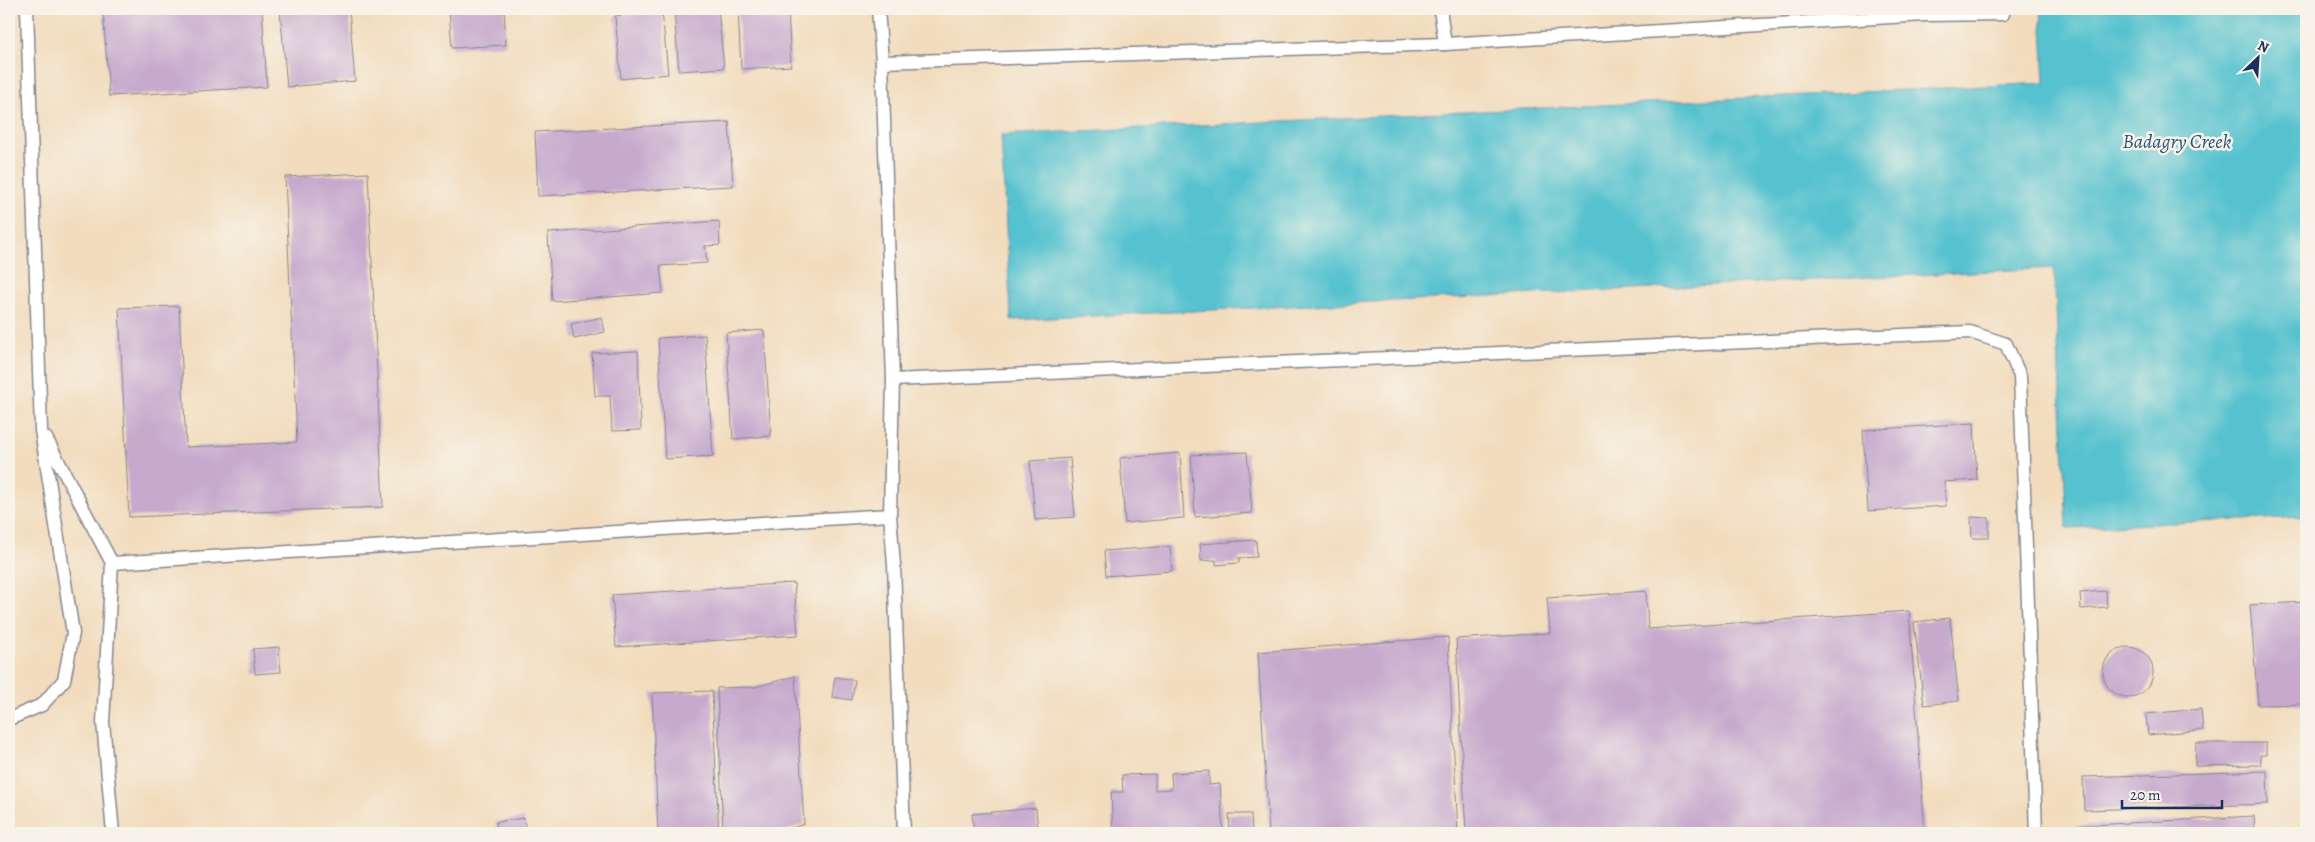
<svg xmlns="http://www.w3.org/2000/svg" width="2315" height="842" font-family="Alegreya,serif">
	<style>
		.water { fill: #56c2cf; stroke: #387896 }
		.building { fill: #c6a9cd }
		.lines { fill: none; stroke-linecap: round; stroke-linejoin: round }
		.service-casing { stroke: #86868e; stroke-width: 15 }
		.service { stroke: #fff; stroke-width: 12 }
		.labels { text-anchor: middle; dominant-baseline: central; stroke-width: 5; stroke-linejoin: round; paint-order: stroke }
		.water-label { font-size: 20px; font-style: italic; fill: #2a547a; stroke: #f7f3e8 }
	</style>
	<rect width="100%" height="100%" fill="#f7f3e8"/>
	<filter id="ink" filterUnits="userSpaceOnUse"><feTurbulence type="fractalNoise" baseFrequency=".02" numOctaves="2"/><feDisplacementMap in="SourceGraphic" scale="10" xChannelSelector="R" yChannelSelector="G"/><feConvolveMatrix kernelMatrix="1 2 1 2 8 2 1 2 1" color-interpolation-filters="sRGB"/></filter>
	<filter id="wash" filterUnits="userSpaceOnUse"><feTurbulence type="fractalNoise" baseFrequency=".0096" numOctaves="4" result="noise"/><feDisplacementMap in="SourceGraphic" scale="20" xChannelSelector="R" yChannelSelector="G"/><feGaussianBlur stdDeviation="1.12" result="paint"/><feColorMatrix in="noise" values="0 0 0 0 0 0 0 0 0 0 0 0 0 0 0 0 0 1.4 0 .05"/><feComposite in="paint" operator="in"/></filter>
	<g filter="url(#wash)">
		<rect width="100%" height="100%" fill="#f2dcbd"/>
		<polygon class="water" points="2041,9 2306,9 2306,517 2067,528 2054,268 1011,320 1001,135 2045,83"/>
		<g id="blocks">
			<g class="building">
				<polygon points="103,9 262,9 267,87 109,96"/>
				<polygon points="280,9 349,9 355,81 287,87"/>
				<polygon points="449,9 504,9 506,45 452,48"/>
				<polygon points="688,9 718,9 724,68 679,71 674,10"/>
				<polygon points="738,9 788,9 791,66 741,69"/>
				<polygon points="662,11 668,74 621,79 615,16"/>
				<polygon points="729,122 733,186 538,196 535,132"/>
				<polygon points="368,173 383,507 129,517 119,308 179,306 186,447 297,442 285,177"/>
				<polygon points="719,221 720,245 705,246 707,263 660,266 663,293 552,301 548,233"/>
				<polygon points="602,317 605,332 574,339 571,324"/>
				<polygon points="764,330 771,436 733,439 726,333"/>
				<polygon points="705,335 713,456 665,459 658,338"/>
				<polygon points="638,351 641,430 612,431 610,396 595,396 592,353"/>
				<polygon points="1974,423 1977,480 1944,482 1946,506 1868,511 1863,430"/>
				<polygon points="1247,452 1252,513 1195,517 1191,455"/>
				<polygon points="1180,453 1184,518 1125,523 1120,458"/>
				<polygon points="1070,458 1075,517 1035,520 1030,461"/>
				<polygon points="1971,517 1989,518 1989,538 1972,538"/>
				<polygon points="1256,540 1257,557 1239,558 1239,563 1216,565 1216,560 1201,561 1200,544"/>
				<polygon points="1170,546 1172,571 1106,576 1104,551"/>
				<polygon points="794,583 798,635 616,647 612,595"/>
				<polygon points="1646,591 1648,629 1909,611 1925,833 1466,833 1456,639 1550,633 1547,598"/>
				<polygon points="2106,591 2107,607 2081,609 2080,593"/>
				<polygon points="2306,602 2306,704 2258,705 2250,605"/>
				<polygon points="1950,618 1959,701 1924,705 1914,622"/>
				<polygon points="1448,637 1458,833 1269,833 1258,652"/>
				<polygon points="279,647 281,672 255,674 253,649"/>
				<circle cx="2128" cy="672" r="25"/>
				<polygon points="795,676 804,824 779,833 723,833 717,688 755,687"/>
				<polygon points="835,677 855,680 852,700 832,697"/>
				<polygon points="712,691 719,833 658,833 652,693"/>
				<polygon points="2201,709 2203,730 2148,735 2146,714"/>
				<polygon points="2196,743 2266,743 2266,755 2260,755 2261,765 2195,766"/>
				<polygon points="1209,771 1209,785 1220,784 1223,833 1113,833 1111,792 1123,792 1122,775 1155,774 1155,790 1172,789 1171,773"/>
				<polygon points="2267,771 2268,804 2084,810 2083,777"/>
				<polygon points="1036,808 1038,833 974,833 972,814"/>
				<polygon points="1229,814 1251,814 1252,833 1230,833"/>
				<polygon points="2254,816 2255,833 2076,833 2075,826"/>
				<polygon points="524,818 526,833 497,833 496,822"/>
			</g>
		</g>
	</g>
	<g filter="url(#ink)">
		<use href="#blocks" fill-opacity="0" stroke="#86868e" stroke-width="1"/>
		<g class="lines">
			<g class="service-casing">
				<g id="service">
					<polyline points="878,9 882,62 893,380 890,515 894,565 904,833"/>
					<polyline points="1440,9 1445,44"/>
					<polyline points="882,62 1445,44 1925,15 2003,14 2002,9"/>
					<polyline points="893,380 1970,332 2006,344 2020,376 2036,833"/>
					<polyline points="46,438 112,563 103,722 113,833"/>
					<polyline points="112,563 890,515"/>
					<polyline points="9,719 42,705 64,680 73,633 41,430 27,9"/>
				</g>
			</g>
			<use href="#service" class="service"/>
		</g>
	</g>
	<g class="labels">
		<g class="water-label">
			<text x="2177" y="141">Badagry Creek</text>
		</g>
	</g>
	<rect width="2315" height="842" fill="none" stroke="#f7f3e8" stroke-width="30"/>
	<g transform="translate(2258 58) rotate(25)" stroke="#f7f3e8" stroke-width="4" paint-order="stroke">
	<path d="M0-4L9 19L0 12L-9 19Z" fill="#1b2f5e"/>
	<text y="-8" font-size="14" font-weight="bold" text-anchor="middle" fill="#1b2f5e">N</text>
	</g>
	<path d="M2122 800v8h100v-8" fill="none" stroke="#1b2f5e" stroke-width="2.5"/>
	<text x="2130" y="800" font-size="15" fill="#1b2f5e" stroke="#f7f3e8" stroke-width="4" paint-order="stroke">20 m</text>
</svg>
